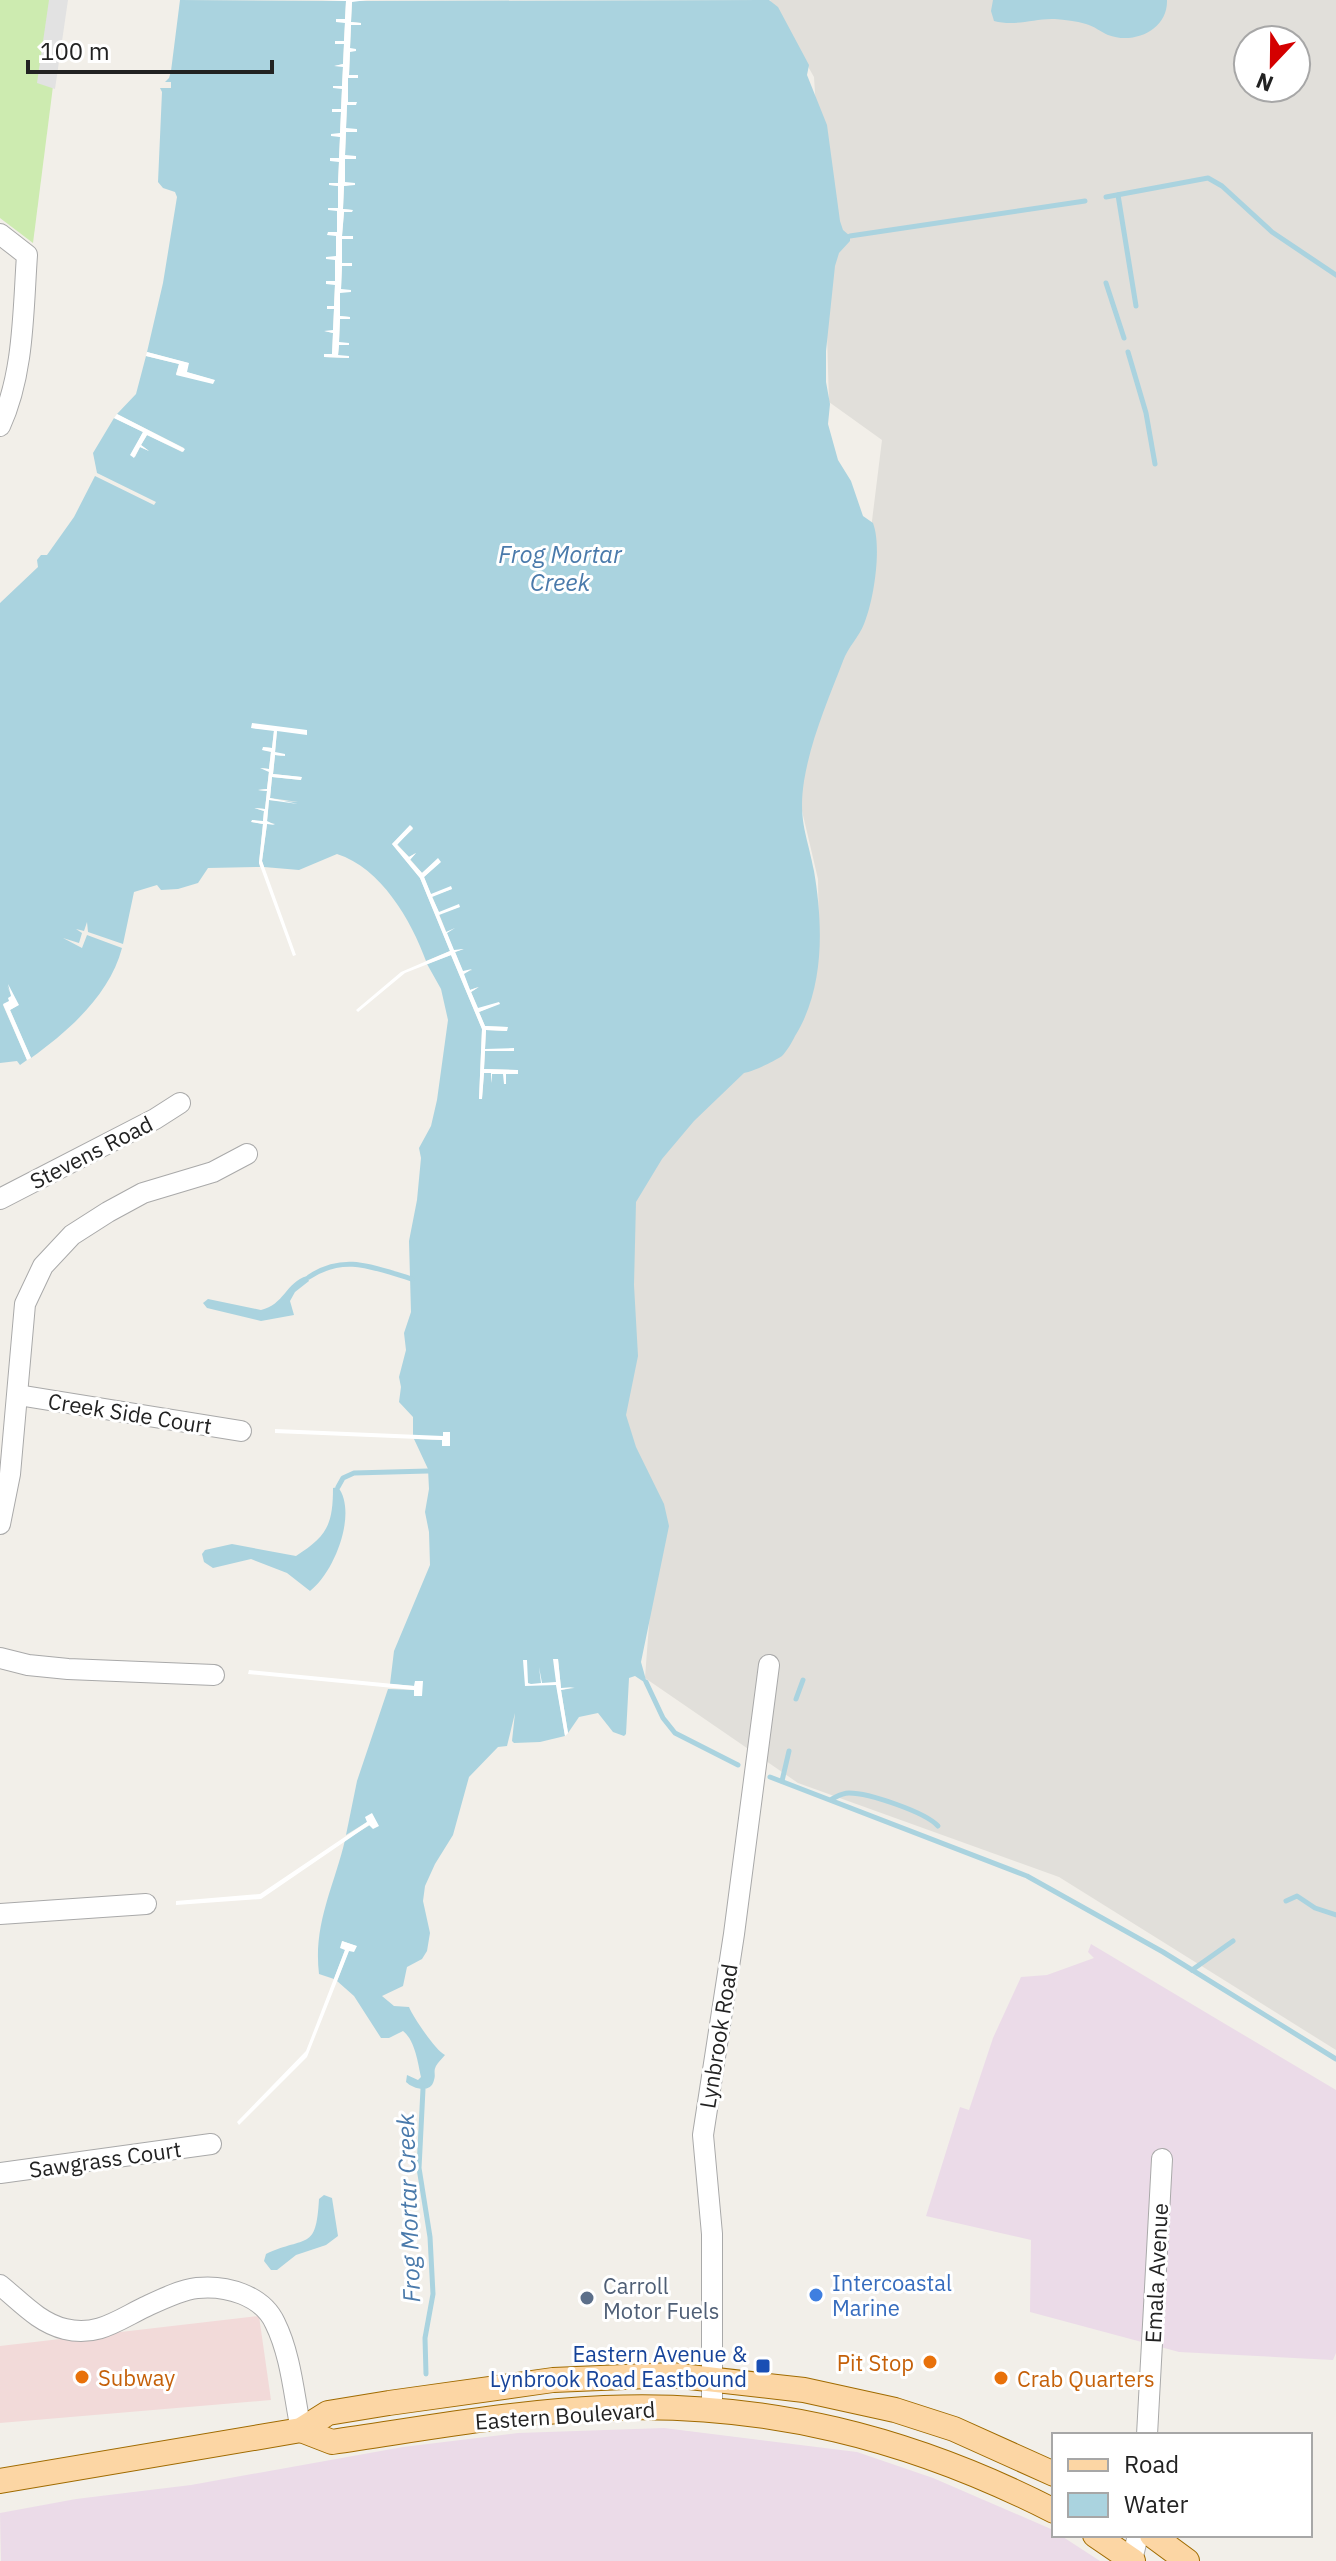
<svg xmlns="http://www.w3.org/2000/svg" width="1336" height="2561" font-family="'IBM Plex Sans',sans-serif">
	<style>
		.commercial { fill: #f2dad9 }
		.industrial { fill: #ebdbe8 }
		.airport { fill: #e1dfda; fill-rule: evenodd }
		.grass { fill: #cdebb0 }
		.parking { fill: #e2e2e2 }
		.water { fill: #aad3df }
		.pier { fill: #fff }
		.lines { fill: none; stroke-linecap: round; stroke-linejoin: round }
		.stream { stroke: #aad3df; stroke-width: 5 }
		.minor-casing { stroke: #a9a9a9; stroke-width: 22 }
		.major-casing { stroke: #a06b00; stroke-width: 26 }
		.minor { stroke: #fff; stroke-width: 20 }
		.major { stroke: #fcd6a4; stroke-width: 24 }
		.shop-dot { fill: #3f7fe0; stroke: #fff; stroke-width: 3 }
		.service-dot { fill: #5c6f8a; stroke: #fff; stroke-width: 3 }
		.food-dot { fill: #e8710a; stroke: #fff; stroke-width: 3 }
		.transit-dot { fill: #1a4fb4; stroke: #fff; stroke-width: 3 }
		.labels { text-anchor: middle; dominant-baseline: central; stroke-width: 6; stroke-linejoin: round; paint-order: stroke }
		.street-label { font-size: 22px; fill: #222; stroke: #fff }
		.shop-label { font-size: 22px; fill: #366cbe; stroke: #fff; text-anchor: start }
		.service-label { font-size: 22px; fill: #4e5e75; stroke: #fff; text-anchor: start }
		.transit-label { font-size: 22px; fill: #164399; stroke: #fff; text-anchor: end }
		.food-label { font-size: 22px; fill: #c56008; stroke: #fff; text-anchor: start }
		.water-label { font-size: 24px; font-style: italic; fill: #4a7aab; stroke: #fff }
	</style>
	<rect width="100%" height="100%" fill="#f2efe9"/>
	<polygon class="commercial" points="259,2316 271,2400 0,2423 0,2346"/>
	<g class="industrial">
		<polygon points="1091,1944 1336,2090 1336,2353 1333,2360 1179,2352 1030,2312 1031,2240 926,2216 960,2107 969,2110 993,2038 1021,1977 1047,1975 1094,1958 1088,1952"/>
		<polygon points="664,2428 857,2452 933,2478 1051,2529 1054,2535 1060,2535 1100,2561 1,2561 0,2513 76,2499 191,2485 403,2447 518,2433"/>
	</g>
	<path class="airport" d="M 770,0 L 1336,0 L 1336,2050 L 1059,1877 L 798,1783 L 645,1678 L 658,1504 L 616,1469 L 635,1181 L 819,942 L 818,879 L 795,781 L 869,545 L 882,440 L 829,402 L 824,234 L 814,77 ZM 1248,40 L 1296,40 L 1296,88 L 1248,88 Z"/>
	<polygon class="grass" points="0,0 64,0 33,243 0,218"/>
	<polygon class="parking" points="49,0 68,0 55,89 37,83"/>
	<g class="water">
		<path d="M 180,0 L 346,1 L 345,20 L 336,19 L 336,22 L 345,22 L 344,41 L 336,44 L 344,44 L 343,64 L 335,66 L 343,66 L 342,86 L 334,86 L 342,88 L 341,110 L 332,111 L 341,112 L 340,134 L 332,134 L 340,137 L 339,159 L 331,159 L 339,161 L 338,183 L 330,185 L 338,186 L 338,208 L 328,208 L 337,210 L 337,232 L 328,235 L 337,235 L 336,257 L 327,259 L 335,259 L 335,282 L 326,281 L 335,284 L 334,306 L 327,309 L 334,309 L 333,331 L 325,331 L 333,333 L 332,355 L 324,354 L 324,357 L 348,358 L 349,356 L 338,356 L 339,345 L 349,345 L 349,343 L 339,343 L 340,319 L 350,317 L 340,316 L 340,292 L 351,290 L 341,290 L 342,266 L 351,263 L 342,263 L 342,239 L 353,239 L 342,236 L 344,212 L 352,210 L 343,209 L 344,186 L 355,184 L 345,183 L 345,158 L 356,158 L 356,156 L 345,156 L 346,131 L 357,129 L 346,129 L 347,105 L 356,102 L 348,102 L 348,78 L 358,76 L 349,75 L 350,51 L 355,49 L 350,49 L 351,25 L 361,23 L 351,22 L 352,1 L 769,0 L 778,7 L 809,65 L 807,75 L 827,125 L 840,221 L 843,230 L 850,236 L 850,241 L 839,253 L 835,266 L 826,351 L 826,382 L 830,404 L 828,424 L 838,460 L 851,481 L 863,516 L 873,523 C 882,547 874,600 864,624 C 859,637 848,647 843,661 C 828,700 811,739 804,781 C 798,821 807,834 814,871 C 823,924 825,988 795,1036 C 792,1042 787,1051 782,1056 C 773,1062 754,1071 744,1073 L 694,1121 L 662,1159 L 636,1202 L 634,1285 L 638,1356 L 626,1415 L 636,1447 L 664,1504 L 669,1526 L 641,1662 L 646,1680 L 644,1682 L 635,1676 L 629,1678 L 626,1734 L 624,1736 L 613,1732 L 598,1713 L 579,1717 L 568,1733 L 561,1690 L 574,1688 L 561,1688 L 558,1659 L 556,1682 L 565,1736 L 540,1742 L 514,1743 L 512,1741 L 515,1713 L 507,1746 L 498,1747 L 469,1777 L 453,1835 L 435,1864 L 425,1886 L 423,1901 L 430,1933 L 427,1951 L 422,1959 L 407,1967 L 403,1986 L 382,1996 L 394,2006 L 409,2007 C 413,2017 436,2051 445,2055 C 442,2059 438,2062 436,2066 C 433,2072 436,2074 434,2080 C 431,2094 413,2089 406,2082 L 407,2075 L 418,2080 L 421,2077 C 418,2063 415,2040 403,2031 L 389,2038 L 381,2038 L 354,1996 L 337,1981 L 349,1950 L 356,1946 L 342,1941 L 345,1950 L 334,1979 L 319,1974 C 313,1924 334,1887 345,1840 L 370,1825 L 378,1825 L 367,1822 L 346,1835 L 357,1781 L 388,1689 L 414,1690 L 421,1696 L 415,1686 L 390,1684 L 394,1651 L 430,1565 L 429,1532 L 425,1512 L 429,1489 L 428,1469 L 414,1439 L 443,1440 L 443,1436 L 413,1436 L 413,1417 L 399,1402 L 401,1387 L 399,1377 L 406,1350 L 404,1333 L 411,1312 L 409,1241 L 417,1200 L 421,1158 L 419,1148 L 431,1126 L 437,1100 L 448,1020 L 441,989 L 427,964 L 451,955 L 482,1029 L 479,1099 L 482,1098 L 484,1073 L 491,1073 L 491,1083 L 492,1074 L 504,1074 L 505,1084 L 506,1074 L 517,1074 L 517,1070 L 484,1069 L 485,1051 L 514,1049 L 485,1049 L 486,1030 L 507,1031 L 507,1027 L 485,1026 L 479,1012 L 500,1003 L 478,1009 L 471,992 L 478,987 L 470,990 L 463,973 L 472,970 L 463,972 L 455,952 L 463,949 L 454,951 L 439,914 L 459,907 L 459,905 L 439,913 L 432,896 L 452,889 L 451,887 L 431,895 L 424,877 L 440,862 L 438,859 L 422,873 L 410,859 L 416,853 L 409,857 L 397,844 L 413,829 L 411,826 L 392,844 L 420,878 L 450,951 L 426,961 C 411,920 381,868 337,854 L 299,870 L 264,867 L 262,861 L 267,824 L 275,824 L 267,822 L 269,800 L 298,802 L 270,798 L 272,777 L 301,780 L 301,777 L 273,774 L 275,755 L 284,756 L 275,753 L 277,730 L 306,734 L 307,731 L 253,724 L 252,728 L 274,730 L 272,748 L 263,747 L 263,750 L 271,751 L 269,769 L 261,768 L 269,771 L 267,789 L 258,790 L 267,791 L 265,809 L 255,808 L 264,811 L 263,822 L 252,820 L 252,822 L 263,824 L 259,862 L 260,867 L 208,868 L 198,883 L 178,889 L 161,890 L 157,885 L 134,892 L 123,944 L 88,932 L 87,922 L 84,931 L 76,929 L 82,933 L 79,943 L 63,938 L 82,948 L 87,935 L 122,948 C 110,994 69,1031 31,1058 L 10,1010 L 18,1005 L 7,986 L 12,996 L 10,1001 L 3,1005 L 27,1060 L 20,1065 L 17,1061 L 0,1063 L 0,603 L 38,567 L 37,560 L 41,555 L 47,555 L 74,517 L 95,476 L 154,505 L 156,502 L 97,473 L 93,453 L 114,418 L 143,432 L 131,455 L 135,457 L 140,447 L 149,451 L 141,445 L 147,435 L 182,452 L 184,448 L 117,414 L 136,394 L 146,356 L 179,364 L 176,374 L 214,380 L 186,372 L 188,363 L 147,352 L 163,283 L 177,197 L 175,192 L 163,188 L 158,182 L 162,92 L 160,88 L 171,88 L 171,82 L 165,82 L 169,78 L 171,71 Z"/>
		<path d="M 993,0 L 1167,0 C 1168,30 1134,45 1108,35 C 1101,32 1094,26 1086,24 C 1076,21 1065,20 1055,19 C 1034,18 1016,27 994,21 L 991,11 Z"/>
		<path d="M 307,1276 L 309,1281 L 295,1292 L 290,1301 L 294,1315 L 261,1321 L 207,1308 L 203,1303 L 208,1299 L 261,1310 C 284,1305 286,1282 307,1276 Z"/>
		<path d="M 338,1487 C 358,1513 334,1573 310,1591 L 287,1573 L 251,1559 L 213,1568 L 204,1562 L 202,1554 L 205,1550 L 232,1544 L 296,1556 C 327,1536 333,1525 333,1488 Z"/>
		<path d="M 324,2195 L 332,2198 L 338,2236 L 326,2245 L 296,2255 L 277,2270 L 271,2270 L 264,2261 L 266,2254 C 307,2235 316,2252 319,2199 Z"/>
	</g>
	<g class="pier">
		<polygon points="322,0 367,0 352,2 351,22 361,23 361,25 351,25 350,48 356,49 356,51 350,52 349,75 358,75 358,78 348,78 348,102 357,102 356,105 347,105 346,128 357,129 357,132 346,132 345,155 356,156 356,159 345,159 345,182 355,183 355,185 344,186 343,209 353,210 352,212 344,212 342,236 353,236 353,239 342,239 342,263 352,263 352,266 342,266 341,289 351,290 351,292 340,293 340,316 350,317 350,319 340,319 339,342 349,343 349,345 339,345 338,355 349,356 349,358 324,357 324,354 332,354 333,333 324,331 333,330 334,309 327,309 327,306 334,306 335,285 326,284 326,281 335,281 335,260 326,259 326,257 336,256 336,236 327,235 328,232 337,232 337,211 328,210 328,208 338,208 338,186 329,185 329,183 338,183 339,162 330,161 330,158 339,158 340,137 331,136 331,134 340,133 341,112 332,112 332,109 341,109 342,89 333,88 333,86 342,86 343,67 334,66 343,64 344,44 335,44 335,41 344,41 345,23 336,22 336,19 345,19 346,1"/>
		<polygon points="147,352 189,363 187,372 215,380 213,384 176,375 179,364 146,356"/>
		<polygon points="117,414 185,449 183,452 147,435 141,445 149,451 140,447 134,458 130,455 143,432 114,418"/>
		<polygon points="252,723 307,730 307,735 277,731 275,752 285,754 285,756 275,755 273,774 302,777 301,780 272,777 270,798 298,804 269,800 267,821 275,825 267,824 262,861 296,955 293,956 259,863 263,824 251,822 252,820 263,821 264,811 254,808 265,809 267,791 258,790 267,789 269,772 260,768 269,769 271,752 262,750 263,747 272,748 274,731 251,728"/>
		<polygon points="410,825 413,828 397,845 409,857 416,853 410,860 422,873 438,858 441,862 424,877 431,894 451,886 452,889 432,897 439,912 459,904 460,907 439,915 446,932 455,928 447,933 454,950 464,949 455,952 463,971 472,969 464,974 470,990 479,987 471,992 478,1008 499,1002 500,1004 479,1012 485,1026 508,1027 507,1031 486,1030 485,1049 514,1048 514,1051 485,1051 484,1069 518,1070 518,1074 506,1074 506,1084 504,1084 503,1074 492,1074 491,1083 491,1073 484,1073 482,1099 479,1099 482,1029 451,955 405,973 358,1012 356,1010 401,972 450,951 420,878 392,844"/>
		<polygon points="8,984 19,1005 10,1010 31,1058 27,1060 3,1004 9,1001 8,998 11,996"/>
		<polygon points="275,1429 443,1436 443,1432 450,1432 450,1446 442,1446 442,1440 275,1433"/>
		<polygon points="553,1659 558,1659 561,1688 575,1687 561,1690 568,1733 565,1736 556,1685 525,1686 523,1660 527,1660 528,1683 531,1684 541,1683 539,1667 542,1683 556,1682"/>
		<polygon points="249,1670 414,1686 415,1681 423,1681 422,1696 414,1696 414,1690 248,1674"/>
		<polygon points="372,1813 379,1826 373,1829 369,1825 261,1899 176,1905 176,1901 260,1894 367,1822 365,1817"/>
		<polygon points="342,1941 357,1946 354,1952 349,1951 307,2057 239,2125 237,2122 306,2051 345,1950 340,1948"/>
	</g>
	<g class="lines">
		<g class="stream">
			<polyline points="1118,195 1136,306"/>
			<polyline points="1106,197 1208,178 1222,186 1272,232 1336,275"/>
			<polyline points="850,236 1085,201"/>
			<polyline points="1106,283 1124,338"/>
			<polyline points="1128,352 1146,413 1155,464"/>
			<path d="M 309,1277 C 345,1253 374,1268 412,1279"/>
			<polyline points="338,1487 343,1478 354,1473 428,1471"/>
			<polyline points="646,1682 663,1718 675,1733 738,1765"/>
			<polyline points="796,1699 803,1680"/>
			<polyline points="770,1777 1027,1876 1163,1952 1336,2059"/>
			<polyline points="782,1781 789,1751"/>
			<path d="M 832,1799 C 838,1796 842,1793 849,1793 C 869,1793 925,1812 938,1826"/>
			<polyline points="1286,1901 1297,1896 1315,1908 1336,1915"/>
			<polyline points="1192,1970 1233,1941"/>
			<polyline points="423,2089 419,2168 430,2237 433,2294 425,2338 426,2374"/>
		</g>
		<g class="minor-casing">
			<g id="minor">
				<path d="M 0,234 L 27,255 C 23,312 24,374 0,426"/>
				<polyline points="0,1199 155,1119 180,1103"/>
				<polyline points="18,1395 241,1431"/>
				<polyline points="0,1524 10,1474 25,1304 43,1266 72,1235 108,1212 143,1193 213,1172 247,1154"/>
				<polyline points="0,1658 28,1665 68,1669 214,1675"/>
				<polyline points="0,1914 146,1904"/>
				<polyline points="0,2173 211,2144"/>
				<path d="M 0,2285 C 20,2301 39,2323 65,2329 C 97,2337 118,2320 145,2307 C 160,2300 180,2290 197,2288 C 226,2285 262,2295 275,2323 C 291,2355 294,2396 301,2430"/>
				<polyline points="712,2409 712,2234 703,2135 734,1934 769,1665"/>
				<polyline points="1147,2435 1162,2159"/>
				<polyline points="1132,2560 1138,2535"/>
			</g>
		</g>
		<g class="major-casing">
			<g id="major">
				<path d="M 301,2430 L 332,2442 C 422,2429 513,2412 604,2408 C 765,2401 911,2438 1054,2511"/>
				<polyline points="0,2481 301,2430 328,2413 389,2403 553,2380 672,2375 804,2390 895,2410 954,2429 1054,2474"/>
				<polyline points="1095,2535 1133,2561"/>
				<polyline points="1152,2535 1187,2561"/>
			</g>
		</g>
		<use href="#minor" class="minor"/>
		<use href="#major" class="major"/>
	</g>
	<circle class="shop-dot" cx="816" cy="2295" r="8"/>
	<circle class="service-dot" cx="587" cy="2298" r="8"/>
	<g class="food-dot">
		<circle cx="930" cy="2362" r="8"/>
		<circle cx="82" cy="2377" r="8"/>
		<circle cx="1001" cy="2378" r="8"/>
	</g>
	<rect class="transit-dot" x="755" y="2358" width="16" height="16" rx="4"/>
	<g class="labels">
		<g class="street-label">
			<text transform="translate(91 1152) rotate(-27)">Stevens Road</text>
			<text transform="translate(130 1413) rotate(9)">Creek Side Court</text>
			<text transform="translate(718 2036) rotate(-81)">Lynbrook Road</text>
			<text transform="translate(105 2159) rotate(-8)">Sawgrass Court</text>
			<text transform="translate(1156 2273) rotate(-87)">Emala Avenue</text>
			<text transform="translate(565 2415) rotate(-4)">Eastern Boulevard</text>
		</g>
		<g class="shop-label">
			<text x="832" y="2282">Intercoastal<tspan x="832" dy="25">Marine</tspan></text>
		</g>
		<g class="service-label">
			<text x="603" y="2285">Carroll<tspan x="603" dy="25">Motor Fuels</tspan></text>
		</g>
		<g class="transit-label">
			<text x="747" y="2353">Eastern Avenue &amp;<tspan x="747" dy="25">Lynbrook Road Eastbound</tspan></text>
		</g>
		<g class="food-label">
			<text x="914" y="2362" text-anchor="end">Pit Stop</text>
			<text x="98" y="2377">Subway</text>
			<text x="1017" y="2378">Crab Quarters</text>
		</g>
		<g class="water-label">
			<text x="560" y="554">Frog Mortar<tspan x="560" dy="28">Creek</tspan></text>
			<text transform="translate(408 2208) rotate(-92)">Frog Mortar Creek</text>
		</g>
	</g>
	<rect x="1052" y="2433" width="260" height="104" fill="#ffffff" stroke="#a7a7a7" stroke-width="2"/>
	<rect x="1068" y="2459" width="40" height="12" fill="#fcd6a4" stroke="#a7a7a7" stroke-width="2"/>
	<text x="1124" y="2473" font-size="24" fill="#222222">Road</text>
	<rect x="1068" y="2493" width="40" height="24" fill="#aad3df" stroke="#a7a7a7" stroke-width="2"/>
	<text x="1124" y="2513" font-size="24" fill="#222222">Water</text>
	<g transform="translate(1272 64) rotate(202)"><circle r="38" fill="#ffffff" stroke="#a7a7a7" stroke-width="2"/>
	<path d="M0-6L14 30L0 20L-14 30Z" fill="#d40000"/>
	<text y="-12" font-size="22" font-weight="bold" text-anchor="middle" fill="#222222">N</text>
	</g>
	<path d="M28 60v12h244v-12" fill="none" stroke="#222222" stroke-width="4"/>
	<text x="40" y="60" font-size="24" fill="#222222" stroke="#ffffff" stroke-width="6" paint-order="stroke">100 m</text>
</svg>
